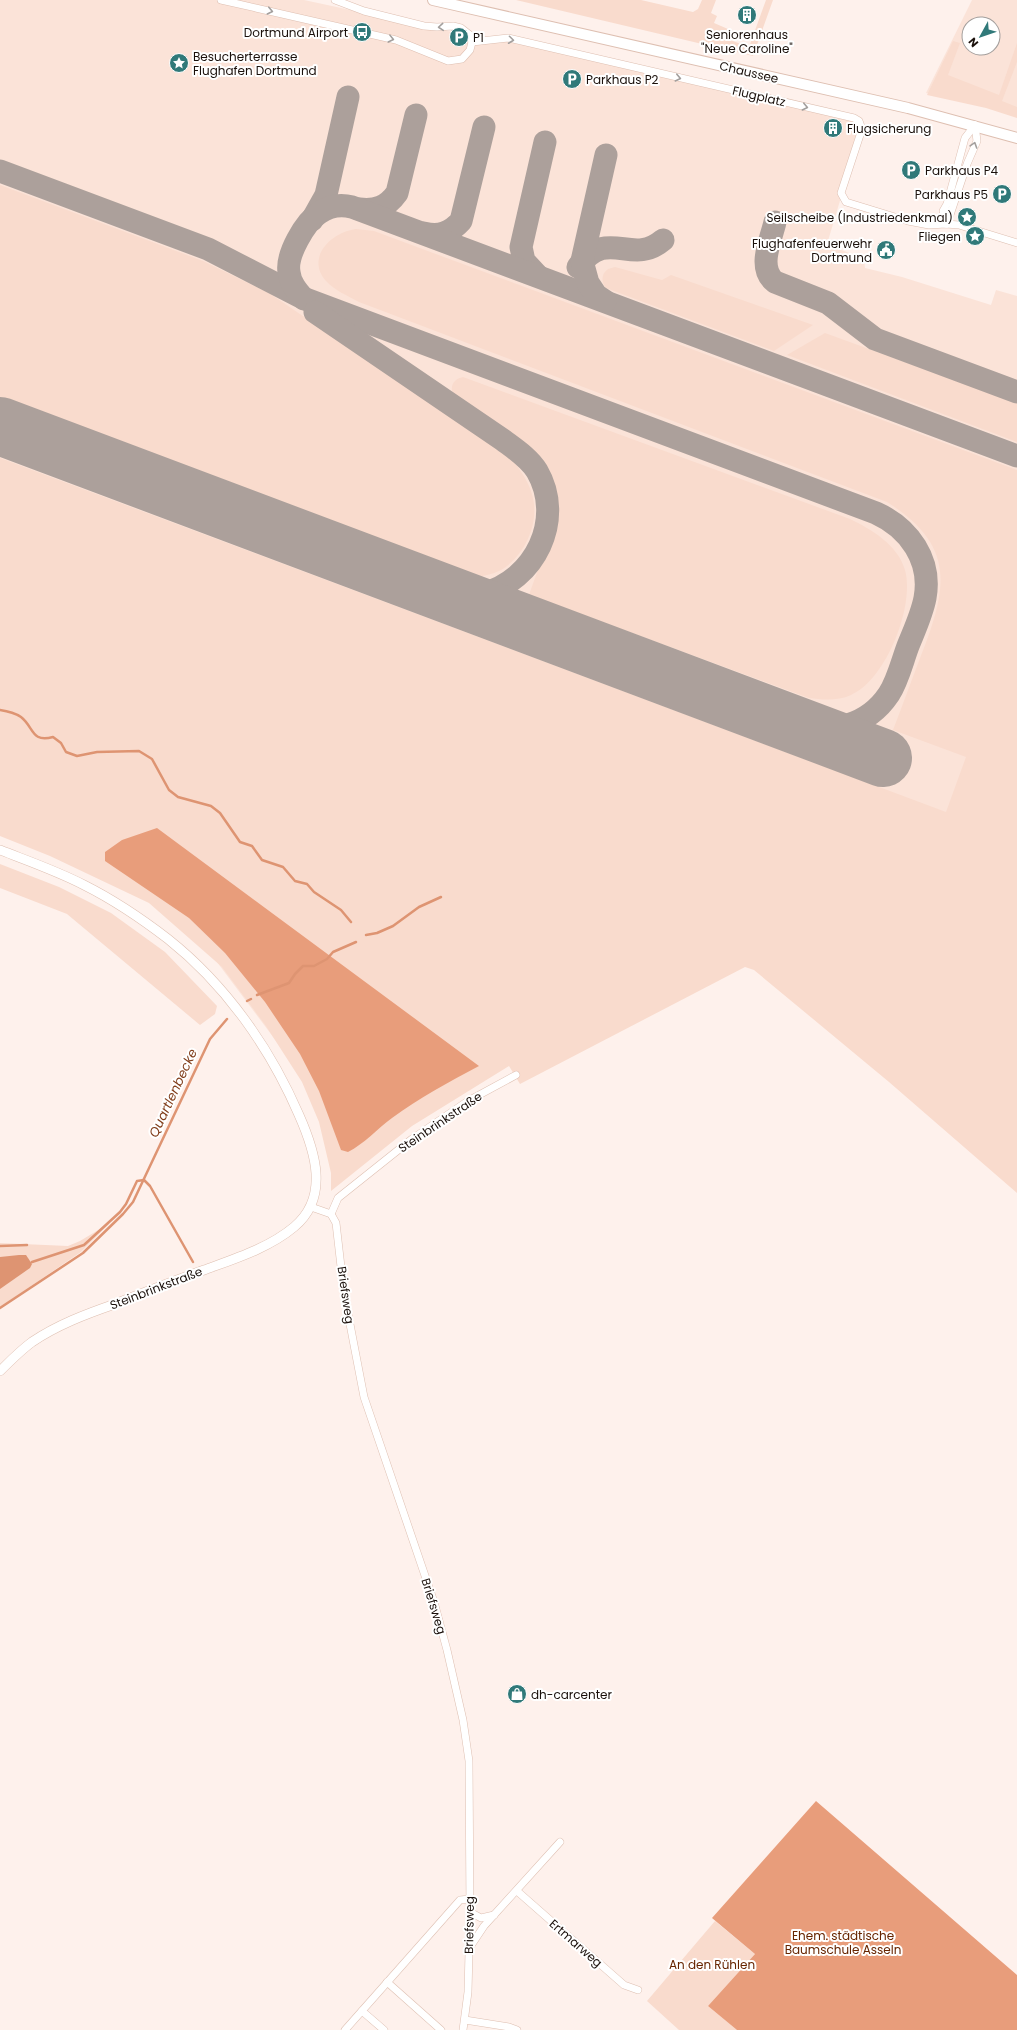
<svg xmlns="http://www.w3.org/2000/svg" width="1017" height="2030" font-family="Poppins,sans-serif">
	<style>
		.built { fill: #fbe3d8; fill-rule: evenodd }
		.green { fill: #f9dbcd }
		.forest { fill: #e89d7b }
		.water { fill: #de9472 }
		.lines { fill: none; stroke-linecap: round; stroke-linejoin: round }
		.stream { stroke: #de9472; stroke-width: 2.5 }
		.taxiway { stroke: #aca09b; stroke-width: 23 }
		.runway { stroke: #aca09b; stroke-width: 58 }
		.minor-casing { stroke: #debfb1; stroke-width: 8 }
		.tertiary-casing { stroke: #debfb1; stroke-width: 10 }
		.secondary-casing { stroke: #debfb1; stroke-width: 12 }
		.minor { stroke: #fff; stroke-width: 7 }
		.tertiary { stroke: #fff; stroke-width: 9 }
		.secondary { stroke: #fff; stroke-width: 10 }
		.oneway { stroke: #a39f9d }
		.labels { text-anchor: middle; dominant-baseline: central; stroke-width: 4; stroke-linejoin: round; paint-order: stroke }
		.poi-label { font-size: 12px; fill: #1a100b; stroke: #fff; text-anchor: start }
		.street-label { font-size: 12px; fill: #1a100b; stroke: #fff }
		.park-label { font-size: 12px; fill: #672500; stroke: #fff }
		.water-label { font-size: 13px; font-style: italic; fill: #813d1a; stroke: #fff }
	</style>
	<rect width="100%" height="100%" fill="#fef1ec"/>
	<g class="built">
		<polygon points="0,0 304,0 476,37 508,38 854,121 859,126 857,144 827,244 864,259 865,268 902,277 991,305 996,290 1017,296 1017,1191 755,962 509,1046 315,1093 205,946 116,876 0,828"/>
		<path d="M 972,0 L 1017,0 L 1017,116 L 985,106 L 926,93 ZM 969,24 L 993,24 L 993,48 L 969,48 Z"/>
	</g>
	<g class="green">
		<polygon points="516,0 641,0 693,12 698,9 702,0 716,0 711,13 717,16 714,23 728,29 725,38 749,47 766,0 773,0 753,56"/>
		<polygon points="953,41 960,43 948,75 999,95 1017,43 1017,62 1002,101 1017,107 1017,118 986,108 927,95"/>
		<path d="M 0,185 L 203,261 L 269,293 L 509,456 C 520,469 532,485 534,504 C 537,529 522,559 499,571 C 493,574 485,575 479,577 L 0,397 Z"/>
		<path d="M 356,229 L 374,231 L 1017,470 L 1017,1193 L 889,1082 L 754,970 L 745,967 L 520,1084 L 509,1066 L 412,1126 L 331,1191 L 331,1173 L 319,1122 L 302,1082 L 266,1026 L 222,967 L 149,903 L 50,856 L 0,836 L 0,458 L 946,812 L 966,757 L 893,730 C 903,704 912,679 922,653 C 948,586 955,545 887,502 L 359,302 C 348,296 334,290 326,281 C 305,257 332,232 356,229 Z"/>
		<path d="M 615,267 L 662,280 L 671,275 L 813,325 L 774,351 L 606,288 C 601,282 601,274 608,269 Z"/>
		<polygon points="825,333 1017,403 1017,442 787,355"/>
		<path d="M 463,377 L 850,519 C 871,529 898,545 905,570 C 915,606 886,680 851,695 C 838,701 823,700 809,698 L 529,595 C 547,542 576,488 521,445 C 500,428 474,415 454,396 C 449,387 453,379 463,377 Z"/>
		<polygon points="0,864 59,887 111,913 165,952 217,1006 215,1014 200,1025 67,914 0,888"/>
		<polygon points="110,1223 81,1252 0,1307 0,1243 68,1246 80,1241"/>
		<polygon points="715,1921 755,1954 708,2006 737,2030 679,2030 647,2001"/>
	</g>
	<g class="forest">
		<path d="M 157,828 L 479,1066 C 449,1082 419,1098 392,1118 C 377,1129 364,1144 348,1152 L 341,1150 L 319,1091 L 300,1054 L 265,1002 L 225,953 L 189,918 L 105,861 L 105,852 L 122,840 Z"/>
		<polygon points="816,1801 1017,1975 1017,2030 737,2030 708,2006 755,1954 712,1918"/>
	</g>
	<polygon class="water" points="19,1255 26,1255 32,1264 30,1268 0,1289 0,1257"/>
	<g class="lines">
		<g class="stream">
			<path d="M 0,710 C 7,711 15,713 21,717 C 34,727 31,743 53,737 L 61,743 L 66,752 L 77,756 L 97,752 L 139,751 L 152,759 L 169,790 L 178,797 L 211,806 L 220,813 L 240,842 L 252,846 L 262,860 L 283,867 L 295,881 L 307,884 L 314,892 L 341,910 L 351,922"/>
			<polyline points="366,935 377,933 393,926 419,907 441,897"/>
			<polyline points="257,995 289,983 295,974 303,966 314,966 327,959 333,952 356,942"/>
			<polyline points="247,1001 251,999"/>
			<polyline points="0,1246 27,1245"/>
			<polyline points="32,1262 84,1245 120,1212 126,1204 137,1181 144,1180 150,1186 193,1262"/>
			<polyline points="0,1308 83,1253 123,1214 133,1202 210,1039 227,1019"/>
		</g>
		<g class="taxiway">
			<path d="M 0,171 L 208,249 L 303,298 L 876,513 C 909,528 932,560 925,598 C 922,614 914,631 908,646 C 902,662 898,680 889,694 C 867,727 831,734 795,724"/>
			<path d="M 359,209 C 376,211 387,207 397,193 L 416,115"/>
			<polyline points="312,220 326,195 348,97"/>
			<path d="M 775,222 C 771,240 757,268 775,282 L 828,303 L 875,339 L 1017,392"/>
			<path d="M 424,233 C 439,237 450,233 461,221 L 484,127"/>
			<path d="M 578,267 C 608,226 631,267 663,240"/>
			<polyline points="538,276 524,261 521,247 545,142"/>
			<path d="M 304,299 C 297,291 290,283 289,272 C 286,255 305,222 319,213 C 329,206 340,204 352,207 L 1017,456"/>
			<polyline points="605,301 596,295 588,283 582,261 606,155"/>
			<path d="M 315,312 L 503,440 C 515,449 529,458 537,471 C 565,519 535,581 482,594 C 470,597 457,594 446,594"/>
		</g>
		<polyline class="runway" points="0,426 883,758"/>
		<g class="minor-casing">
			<g id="minor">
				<polyline points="221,0 396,40 448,61 462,59 470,50 472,42 470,35 461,28 453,26 437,27 424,26 364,11 335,0"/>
				<polyline points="472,42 508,38 854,118 859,121 862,129 841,193 846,202 908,221 929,225 946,224 959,225 1017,243"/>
				<polyline points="946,224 943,211 947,204 965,138 975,125"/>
				<polyline points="947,224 967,164 977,141 975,125"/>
				<polyline points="311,1207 331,1214 336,1223 344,1293 364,1397 434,1602 447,1650 463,1720 469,1761 470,1912 468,1992 463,2030"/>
				<polyline points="331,1214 338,1198 412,1139 468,1101 516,1075"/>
				<polyline points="517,1891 624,1985 638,1990"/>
				<polyline points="470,1912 481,1918 494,1915"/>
				<polyline points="470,1947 484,1926 560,1842"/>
				<polyline points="387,1982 441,2030"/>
				<polyline points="362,2011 384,2030"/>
				<polyline points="465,2020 509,2027 517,2030"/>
				<polyline points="345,2030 460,1900 470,1899"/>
			</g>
		</g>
		<g class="tertiary-casing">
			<path id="tertiary" d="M 0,850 C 28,861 57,871 84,885 C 114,900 142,919 168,939 C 226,985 270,1048 299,1115 C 315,1151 330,1197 294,1227 C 269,1248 234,1259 204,1270 C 174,1281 145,1292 115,1304 C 86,1314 57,1325 32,1342 C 21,1350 10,1361 0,1371"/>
		</g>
		<g class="secondary-casing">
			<polyline id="secondary" points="433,0 908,108 1017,138"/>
		</g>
		<use href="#minor" class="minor"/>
		<use href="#tertiary" class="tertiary"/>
		<use href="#secondary" class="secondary"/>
	</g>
	<defs><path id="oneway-chevron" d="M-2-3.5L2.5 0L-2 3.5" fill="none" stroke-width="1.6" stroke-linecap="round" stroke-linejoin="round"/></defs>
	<g class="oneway">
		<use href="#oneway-chevron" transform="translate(270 11) rotate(13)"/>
		<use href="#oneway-chevron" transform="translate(441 27) rotate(175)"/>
		<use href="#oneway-chevron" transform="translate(391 39) rotate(14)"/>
		<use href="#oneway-chevron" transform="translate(511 40) rotate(7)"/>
		<use href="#oneway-chevron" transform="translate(678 78) rotate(13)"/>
		<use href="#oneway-chevron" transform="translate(805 107) rotate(13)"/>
		<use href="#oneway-chevron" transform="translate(974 145) rotate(-72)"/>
	</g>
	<defs>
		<g id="building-disc" transform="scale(1)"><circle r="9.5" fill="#307979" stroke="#fff"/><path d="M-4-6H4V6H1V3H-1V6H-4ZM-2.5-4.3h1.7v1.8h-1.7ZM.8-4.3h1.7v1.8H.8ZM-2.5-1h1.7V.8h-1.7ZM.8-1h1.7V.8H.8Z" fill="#fff"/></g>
		<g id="bus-disc" transform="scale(1)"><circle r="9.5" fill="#307979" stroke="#fff"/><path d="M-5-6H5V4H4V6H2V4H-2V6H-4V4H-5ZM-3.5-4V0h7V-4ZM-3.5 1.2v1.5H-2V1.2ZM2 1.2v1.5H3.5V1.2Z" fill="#fff"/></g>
		<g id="parking-disc" transform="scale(1)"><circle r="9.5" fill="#307979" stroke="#fff"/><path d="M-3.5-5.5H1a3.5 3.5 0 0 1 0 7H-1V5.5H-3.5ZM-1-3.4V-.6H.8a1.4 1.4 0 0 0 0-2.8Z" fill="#fff"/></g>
		<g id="sight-disc" transform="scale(1)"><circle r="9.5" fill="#307979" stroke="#fff"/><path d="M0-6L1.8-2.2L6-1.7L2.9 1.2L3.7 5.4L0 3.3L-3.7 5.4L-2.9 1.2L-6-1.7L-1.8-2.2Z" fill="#fff"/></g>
		<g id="civic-disc" transform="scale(1)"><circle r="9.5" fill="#307979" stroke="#fff"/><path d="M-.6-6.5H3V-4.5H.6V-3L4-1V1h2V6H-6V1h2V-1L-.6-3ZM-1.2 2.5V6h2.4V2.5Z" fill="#fff"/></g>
		<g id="shop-disc" transform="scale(1)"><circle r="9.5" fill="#307979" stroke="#fff"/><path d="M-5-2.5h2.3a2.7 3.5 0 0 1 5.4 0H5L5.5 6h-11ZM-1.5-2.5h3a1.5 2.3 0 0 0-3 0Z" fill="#fff"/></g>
	</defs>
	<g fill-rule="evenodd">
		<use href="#building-disc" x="747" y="15"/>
		<use href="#bus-disc" x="362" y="32"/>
		<use href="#parking-disc" x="459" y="37"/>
		<use href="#sight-disc" x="179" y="63"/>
		<use href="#parking-disc" x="572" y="79"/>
		<use href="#building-disc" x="833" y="128"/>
		<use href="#parking-disc" x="911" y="170"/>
		<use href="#parking-disc" x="1002" y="194"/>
		<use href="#sight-disc" x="967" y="217"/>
		<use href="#sight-disc" x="975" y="236"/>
		<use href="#civic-disc" x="886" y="250"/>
		<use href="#shop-disc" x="517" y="1694"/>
	</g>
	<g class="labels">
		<g class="poi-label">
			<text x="348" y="32" text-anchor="end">Dortmund Airport</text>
			<text x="747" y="34" text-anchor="middle">Seniorenhaus<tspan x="747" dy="14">"Neue Caroline"</tspan></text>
			<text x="473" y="37">P1</text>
			<text x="193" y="56">Besucherterrasse<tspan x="193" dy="14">Flughafen Dortmund</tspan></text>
			<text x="586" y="79">Parkhaus P2</text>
			<text x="847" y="128">Flugsicherung</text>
			<text x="925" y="170">Parkhaus P4</text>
			<text x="988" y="194" text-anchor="end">Parkhaus P5</text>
			<text x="953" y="217" text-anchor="end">Seilscheibe (Industriedenkmal)</text>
			<text x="961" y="236" text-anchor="end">Fliegen</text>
			<text x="872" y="243" text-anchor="end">Flughafenfeuerwehr<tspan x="872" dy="14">Dortmund</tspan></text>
			<text x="531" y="1694">dh-carcenter</text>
		</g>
		<g class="street-label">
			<text transform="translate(749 72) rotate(13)">Chaussee</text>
			<text transform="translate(759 96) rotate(13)">Flugplatz</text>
			<text transform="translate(440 1122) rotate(-34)">Steinbrinkstraße</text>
			<text transform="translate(156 1288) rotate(-21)">Steinbrinkstraße</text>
			<text transform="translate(346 1295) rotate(82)">Briefsweg</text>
			<text transform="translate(434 1606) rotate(73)">Briefsweg</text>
			<text transform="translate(469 1925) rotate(-89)">Briefsweg</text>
			<text transform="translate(576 1943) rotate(41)">Ertmarweg</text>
		</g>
		<g class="park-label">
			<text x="843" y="1935">Ehem. städtische<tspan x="843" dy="14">Baumschule Asseln</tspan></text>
			<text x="712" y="1964">An den Rühlen</text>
		</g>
		<g class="water-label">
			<text transform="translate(173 1093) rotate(-65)">Quartlenbecke</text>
		</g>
	</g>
	<g transform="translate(981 36) rotate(230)"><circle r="19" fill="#ffffff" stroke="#a39f9d"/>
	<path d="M0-3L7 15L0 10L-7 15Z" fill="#307979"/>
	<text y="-6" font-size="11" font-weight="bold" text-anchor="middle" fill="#1a100b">N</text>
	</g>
</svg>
